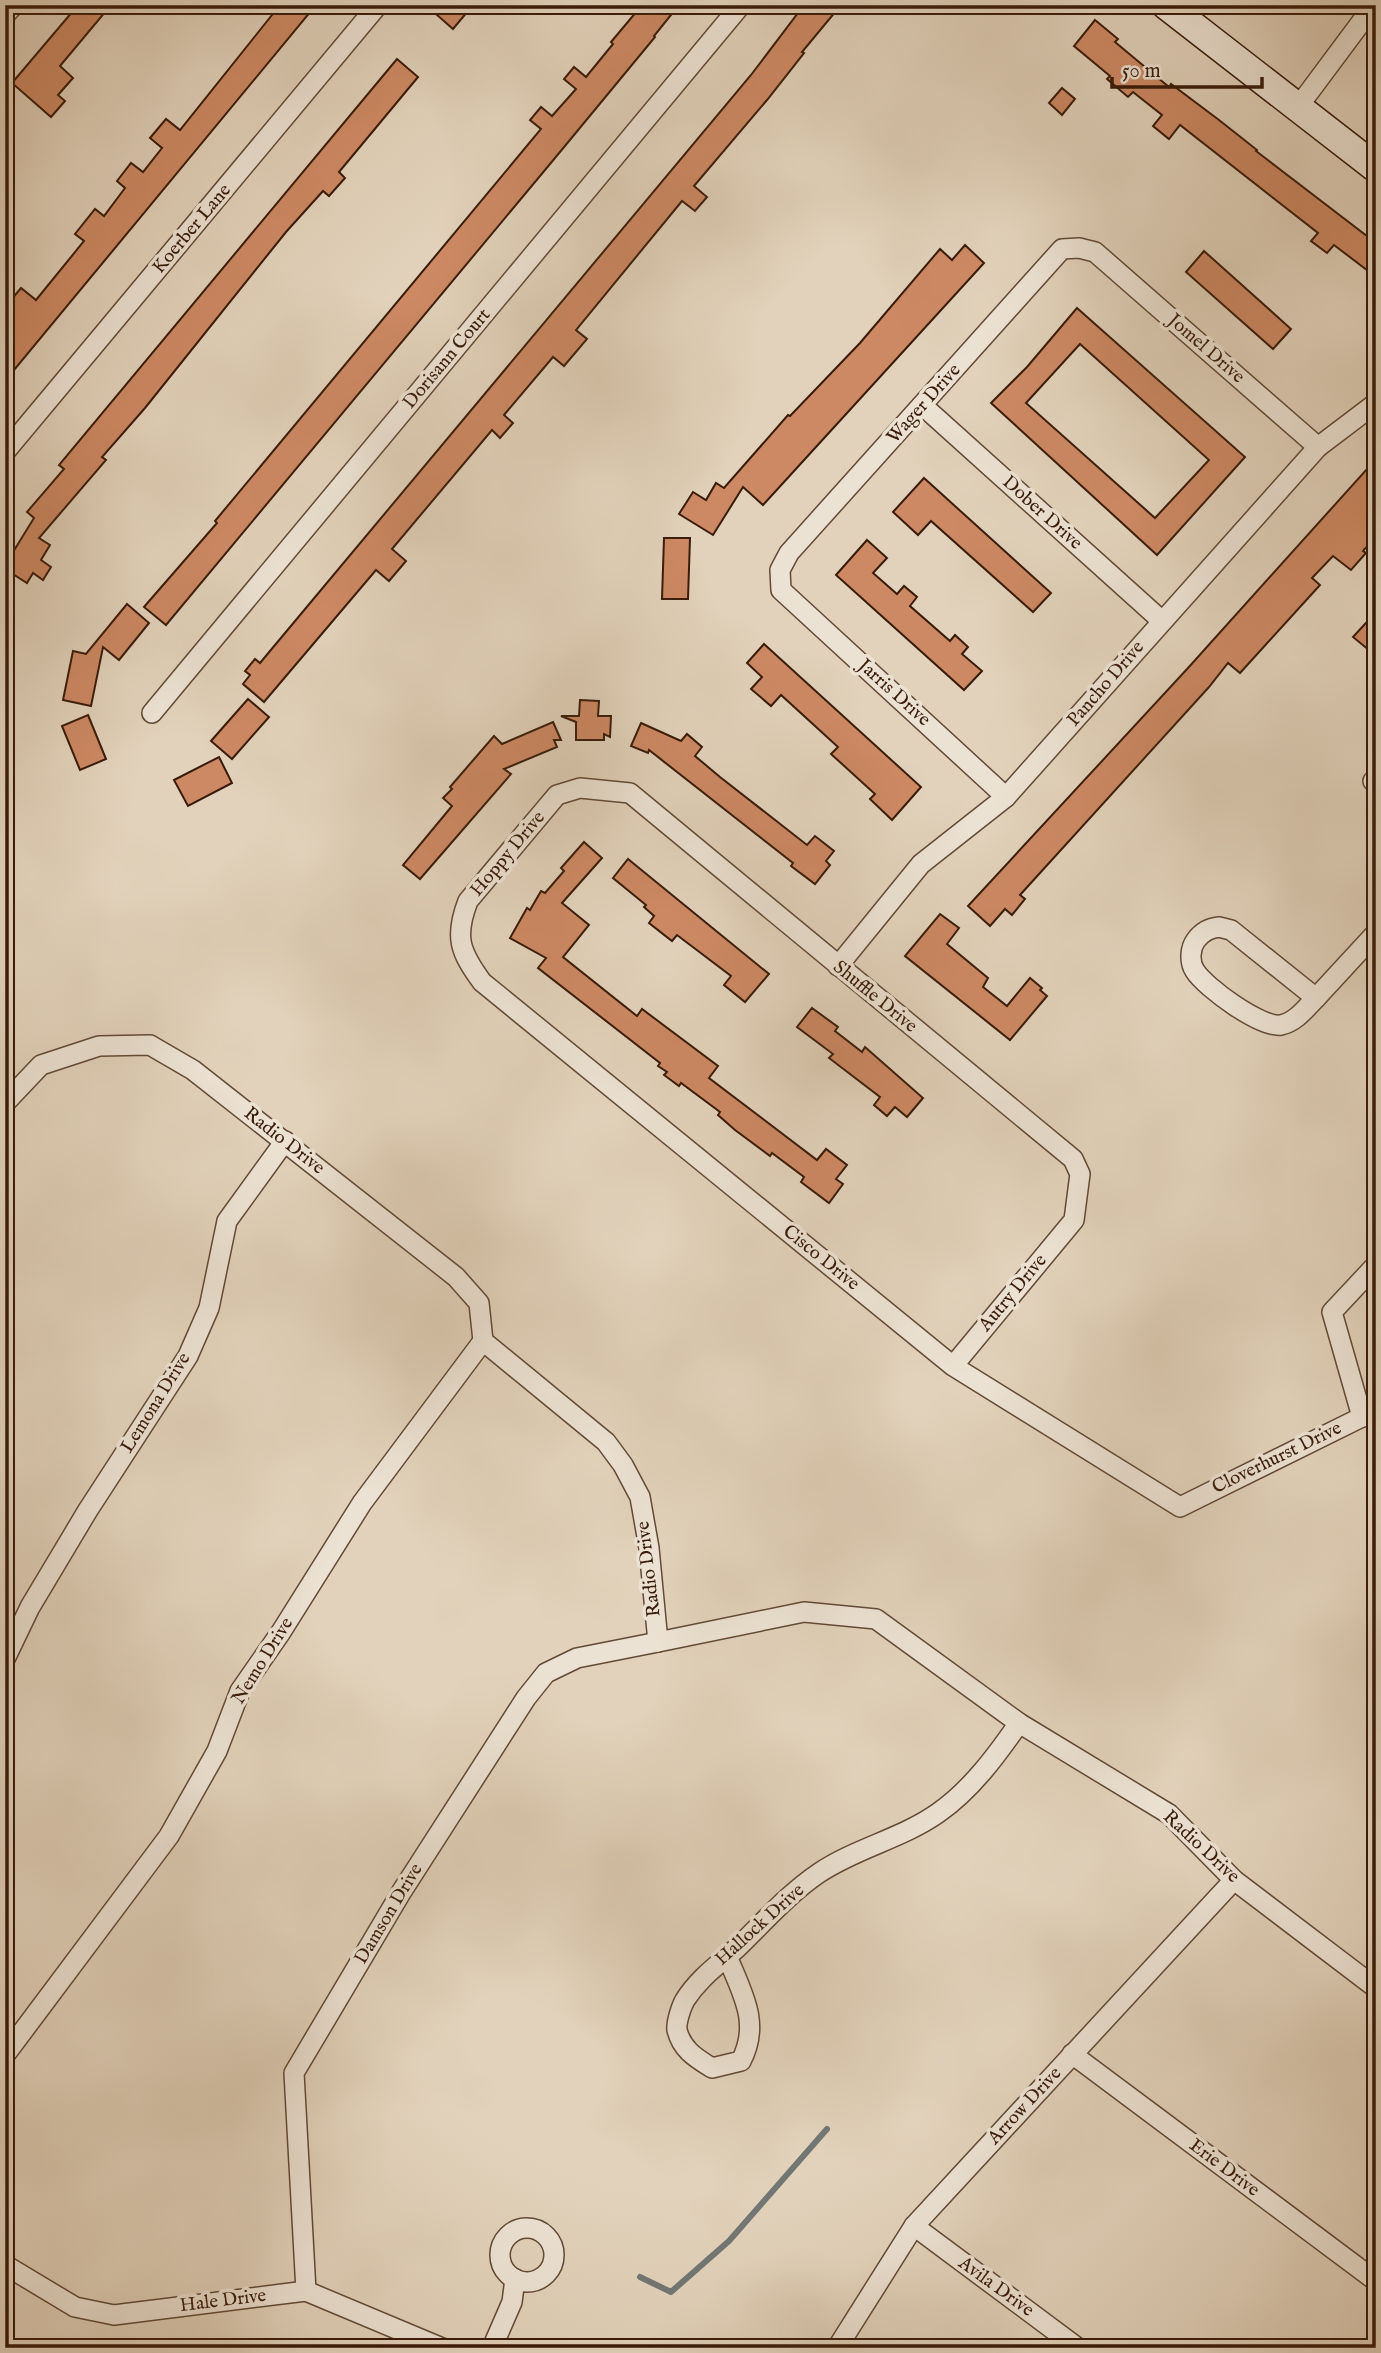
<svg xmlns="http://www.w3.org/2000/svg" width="1381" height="2353" font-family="'IM FELL English',serif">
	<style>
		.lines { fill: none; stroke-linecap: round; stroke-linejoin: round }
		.stream { stroke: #737774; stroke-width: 6 }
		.building { fill: #cd8964; stroke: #391b0a; stroke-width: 2; fill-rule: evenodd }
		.minor-casing { stroke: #634936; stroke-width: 22 }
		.secondary-casing { stroke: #391b0a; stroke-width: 31 }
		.minor { stroke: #ece2d3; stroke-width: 19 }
		.secondary { stroke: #ece2d3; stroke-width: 28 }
		.labels { text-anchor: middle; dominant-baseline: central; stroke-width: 7; stroke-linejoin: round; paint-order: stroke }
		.street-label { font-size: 19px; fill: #391b0a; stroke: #ece2d3 }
	</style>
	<rect width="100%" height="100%" fill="#e2d2bb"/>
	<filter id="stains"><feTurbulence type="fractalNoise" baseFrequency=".00286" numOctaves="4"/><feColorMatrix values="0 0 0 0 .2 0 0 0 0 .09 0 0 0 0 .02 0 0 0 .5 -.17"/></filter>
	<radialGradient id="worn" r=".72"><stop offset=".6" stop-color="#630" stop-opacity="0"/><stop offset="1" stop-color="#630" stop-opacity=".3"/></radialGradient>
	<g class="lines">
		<polyline class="stream" points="640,2277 671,2292 729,2241 827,2129"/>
	</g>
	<g class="building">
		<polygon points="78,5 111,5 60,66 73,78 58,95 65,101 51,117 12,83"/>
		<polygon points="280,5 316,5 5,381 5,307 21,288 36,300 84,241 75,234 95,209 104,216 125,188 117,181 131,163 143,172 162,148 150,138 166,119 180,130"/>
		<polygon points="445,5 473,5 453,29 437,15"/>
		<polygon points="642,5 679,5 654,36 655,37 555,158 166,625 144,607 217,523 215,521 541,129 530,120 541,107 552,116 576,89 564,79 574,67 586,77 613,44 611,42"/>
		<polygon points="804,5 841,5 802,52 804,53 767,100 694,186 707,197 695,211 682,201 576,330 587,339 564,366 553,357 504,415 513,423 500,438 492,430 392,549 406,561 389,581 376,570 264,702 243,684 250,675 245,671 255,659 260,663 751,75"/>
		<polygon points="1095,20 1118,39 1115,42 1169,87 1171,84 1219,120 1257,150 1256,151 1376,243 1376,277 1334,245 1327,253 1311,241 1318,233 1180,125 1169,139 1153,126 1162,115 1133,92 1128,97 1107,79 1110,76 1074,46"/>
		<polygon points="397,59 418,77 339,172 345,178 329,196 323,191 286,232 145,408 102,457 106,460 39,538 50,545 41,560 51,567 43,580 33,573 27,583 5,569 5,565 34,518 27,512 64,469 59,465"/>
		<polygon points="1062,88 1075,99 1062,115 1049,103"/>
		<polygon points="965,245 984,263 763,505 743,487 713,535 679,514 693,492 706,500 716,483 724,488 788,415 790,416 860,343 940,249 952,260"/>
		<polygon points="1204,251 1291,329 1273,349 1186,272"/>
		<path d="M 1077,308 L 1245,457 L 1157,555 L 991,403 L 1027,367 ZM 1080,344 L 1209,460 L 1155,518 L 1026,403 Z"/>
		<polygon points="1376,459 1376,536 1363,551 1366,553 1351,570 1333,556 1312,578 1320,585 1240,673 1228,663 1209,687 1020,895 1025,899 1012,915 1005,909 990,926 968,906 1188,668"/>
		<polygon points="924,478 1051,593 1033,612 931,521 918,535 893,512"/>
		<polygon points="664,538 690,538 688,599 662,599"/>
		<polygon points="867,540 887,558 873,573 897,594 904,586 917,597 910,606 950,641 955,635 968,647 962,654 982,671 964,690 836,575"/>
		<polygon points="127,604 149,623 119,660 103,647 91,706 63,700 73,651 86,654"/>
		<polygon points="1376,612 1376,656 1353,637"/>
		<polygon points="764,644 921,787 892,820 870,799 875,794 831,754 838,747 781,695 771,706 751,689 762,677 747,663"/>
		<polygon points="248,699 269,717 232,759 211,741"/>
		<polygon points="580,700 599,701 598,716 611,716 610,737 604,734 604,740 576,740 576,722 561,716 579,716"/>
		<polygon points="88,715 106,759 80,770 62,726"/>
		<polygon points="553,722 561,740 554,740 557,747 504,769 511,774 420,879 403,865 452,806 443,798 452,789 450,787 494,736 502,744"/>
		<polygon points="641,723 681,741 687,734 702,747 695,756 720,777 807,845 815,836 834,851 826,861 830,865 815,884 791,866 793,863 649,750 648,753 631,746"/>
		<polygon points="219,757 232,783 188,806 174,780"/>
		<polygon points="584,842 602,858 562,903 589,925 563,957 637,1016 642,1009 718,1066 709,1078 817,1160 826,1149 847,1165 836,1179 843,1184 829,1203 801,1182 804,1177 772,1153 770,1156 735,1130 718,1115 720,1112 681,1083 679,1086 664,1075 667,1072 658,1066 660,1063 538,968 546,958 510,938 527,908 530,910 541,891 545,893 564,871 561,868"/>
		<polygon points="628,859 769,974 745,1002 724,985 731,976 677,935 672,941 649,923 654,916 644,907 646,905 613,878"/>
		<polygon points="940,914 959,928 947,944 988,978 983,987 1007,1006 1030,978 1042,988 1040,990 1047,996 1010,1040 905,956"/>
		<polygon points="812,1008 838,1027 835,1031 862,1052 865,1047 923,1098 907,1117 895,1107 887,1116 874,1105 880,1097 829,1058 833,1054 797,1027"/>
	</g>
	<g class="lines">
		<g class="minor-casing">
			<g id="minor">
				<polyline points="5,15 14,5"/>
				<polyline points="1298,107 1374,5"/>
				<polyline points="922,405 1162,621"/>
				<polyline points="5,452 378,5"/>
				<polyline points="152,713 741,5"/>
				<polyline points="1373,781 1376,784"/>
				<polyline points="1006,797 781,590 780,570 789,553 1062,249 1079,248 1095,252 1318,447"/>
				<path d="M 1219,927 L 1231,930 L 1316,998 C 1306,1008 1296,1022 1281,1025 C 1261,1028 1206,988 1195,971 C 1189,962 1190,948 1196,940 C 1202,932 1209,928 1219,927 Z"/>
				<polyline points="838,966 921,864 1006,797 1318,447 1376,403"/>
				<polyline points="1316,998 1376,933"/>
				<polyline points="5,1103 41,1065 99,1046 150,1045 193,1070 456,1277 479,1303 483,1341 606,1442 623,1465 640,1497 649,1548 658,1642 804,1612 876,1619 1019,1723 1169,1814 1234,1880 1376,1988"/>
				<path d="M 953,1366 L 1074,1220 L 1080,1174 L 1073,1159 L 630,793 L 580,788 L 557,795 L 468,901 C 454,937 460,952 482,982 L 953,1366 L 1180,1507 L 1362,1417 L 1376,1415"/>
				<polyline points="1362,1417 1332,1312 1376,1265"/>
				<polyline points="5,1659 30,1607 88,1510 188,1356 209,1308 227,1221 285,1141"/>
				<path d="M 727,1956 C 742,1993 761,2023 741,2061 L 712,2068 C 696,2058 682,2050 677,2030 C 676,2023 681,2007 685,2000 C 699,1978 718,1965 737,1948 C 764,1922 788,1894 819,1873 C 856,1848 901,1839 938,1813 C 971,1790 996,1756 1019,1723"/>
				<polyline points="1072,2054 1376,2281"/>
				<polyline points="5,2055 169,1836 217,1751 240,1691 281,1632 362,1503 483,1341"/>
				<polyline points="914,2226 1078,2348"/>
				<circle cx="527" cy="2255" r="27"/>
				<polyline points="5,2265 75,2307 114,2315 306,2291 442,2348"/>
				<polyline points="306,2291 294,2073 402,1891 526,1698 546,1673 577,1658 658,1642"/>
				<polyline points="492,2348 512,2302 515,2279"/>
				<polyline points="837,2348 914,2226 1234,1880"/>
			</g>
		</g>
		<g class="secondary-casing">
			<polyline id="secondary" points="1166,5 1376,168"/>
		</g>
		<use href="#minor" class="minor"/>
		<use href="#secondary" class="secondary"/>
	</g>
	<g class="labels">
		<g class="street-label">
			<text transform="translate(192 229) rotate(-50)">Koerber Lane</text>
			<text transform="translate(1206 349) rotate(41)">Jomel Drive</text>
			<text transform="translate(447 359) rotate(-50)">Dorisann Court</text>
			<text transform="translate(924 404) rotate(-48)">Wager Drive</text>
			<text transform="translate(1042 513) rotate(42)">Dober Drive</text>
			<text transform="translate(1106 684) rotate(-49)">Pancho Drive</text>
			<text transform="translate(894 693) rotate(42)">Jarris Drive</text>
			<text transform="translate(508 854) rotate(-50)">Hoppy Drive</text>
			<text transform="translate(875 997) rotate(39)">Shuffle Drive</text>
			<text transform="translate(284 1141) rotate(38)">Radio Drive</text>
			<text transform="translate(821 1258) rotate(39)">Cisco Drive</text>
			<text transform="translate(1013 1293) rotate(-50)">Autry Drive</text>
			<text transform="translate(156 1403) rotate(-58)">Lemona Drive</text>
			<text transform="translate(1277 1458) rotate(-26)">Cloverhurst Drive</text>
			<text transform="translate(649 1569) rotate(-97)">Radio Drive</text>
			<text transform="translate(263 1661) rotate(-58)">Nemo Drive</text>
			<text transform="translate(1201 1847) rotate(43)">Radio Drive</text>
			<text transform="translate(389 1914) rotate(-59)">Damson Drive</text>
			<text transform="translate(760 1925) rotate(-42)">Hallock Drive</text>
			<text transform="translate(1025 2106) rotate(-47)">Arrow Drive</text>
			<text transform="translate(1224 2168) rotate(37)">Erie Drive</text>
			<text transform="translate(996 2287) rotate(36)">Avila Drive</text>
			<text transform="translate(223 2301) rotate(-7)">Hale Drive</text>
		</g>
	</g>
	<rect width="1381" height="2353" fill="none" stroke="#e2d2bb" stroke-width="28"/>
	<rect x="7" y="7" width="1367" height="2339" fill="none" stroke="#391b0a" stroke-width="3.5"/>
	<rect x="14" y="14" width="1353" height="2325" fill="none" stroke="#391b0a" stroke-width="2"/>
	<path d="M1112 77v10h150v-10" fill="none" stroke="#391b0a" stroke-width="3.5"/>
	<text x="1122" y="77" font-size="21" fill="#391b0a" stroke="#ece2d3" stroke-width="5" paint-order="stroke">50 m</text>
	<rect width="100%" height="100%" filter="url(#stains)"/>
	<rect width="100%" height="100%" fill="url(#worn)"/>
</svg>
